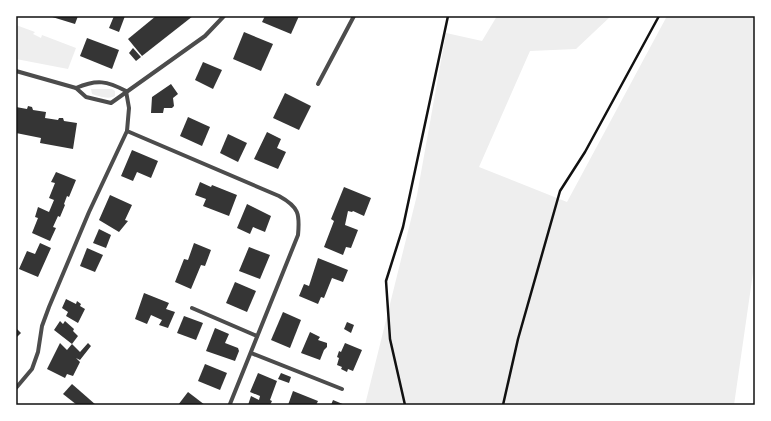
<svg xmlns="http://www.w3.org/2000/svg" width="771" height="421" font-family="'Golos Text',sans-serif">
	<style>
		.green { fill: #eee }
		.building { fill: #353535 }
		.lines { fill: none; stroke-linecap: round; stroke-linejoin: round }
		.path { stroke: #111; stroke-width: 2.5 }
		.minor { stroke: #4c4c4c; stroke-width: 4 }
		.neatline { fill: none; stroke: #111; stroke-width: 1.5 }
	</style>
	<rect width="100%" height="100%" fill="#fff"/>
	<g class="green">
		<polygon points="497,16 611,16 576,49 530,51 479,167 567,202 667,16 755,16 755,259 734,405 365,405 417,195 446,33 482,41"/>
		<polygon points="16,25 35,32 33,34 41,38 42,35 76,48 68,69 16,59"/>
		<path d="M 91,89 L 112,89 L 115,91 L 115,96 C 109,100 98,96 92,94 Z"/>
	</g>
	<g class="building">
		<polygon points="49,16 78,16 75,24"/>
		<polygon points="114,16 125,16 119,32 109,28"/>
		<polygon points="156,16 193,16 142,56 128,39"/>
		<polygon points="265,16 299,16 291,34 262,22"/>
		<polygon points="244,32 273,44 261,71 233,59"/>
		<polygon points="87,38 119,50 112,69 80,56"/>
		<polygon points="133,48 141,57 136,61 129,53"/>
		<polygon points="203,62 222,70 213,89 195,80"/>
		<polygon points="171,84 178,94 173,98 174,106 172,108 164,108 163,113 151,113 152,97"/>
		<polygon points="285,93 311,106 299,130 273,118"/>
		<polygon points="28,106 32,107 33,110 46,112 45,118 58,120 59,118 63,118 64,121 77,123 73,149 40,143 41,138 16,133 16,107 27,109"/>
		<polygon points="188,117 210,127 202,146 180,136"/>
		<polygon points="267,132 281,139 277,148 286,152 278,169 254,159"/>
		<polygon points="228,134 247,143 238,162 220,153"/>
		<polygon points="132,150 158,161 151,178 137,172 133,181 121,176"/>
		<polygon points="56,172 76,180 69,197 67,196 64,204 65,205 60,217 58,216 53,227 56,228 50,241 32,233 38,218 35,217 38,207 49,212 54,200 49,198 55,183 51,182"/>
		<polygon points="200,182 211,187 212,185 237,195 229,216 203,206 206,199 195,195"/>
		<polygon points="344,187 371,198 364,216 353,211 352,212 348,211 345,225 358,230 351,248 346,247 343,255 324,247 334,221 331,219"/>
		<polygon points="110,195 132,205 125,220 128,221 119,232 99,220"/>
		<polygon points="247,204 271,216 265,232 253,227 250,234 237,228"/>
		<polygon points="99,229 111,235 106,248 93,243"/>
		<polygon points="40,243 51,248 38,277 19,269 27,251 35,254"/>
		<polygon points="194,243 211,250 205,266 201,265 191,289 175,282 184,259 188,260"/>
		<polygon points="249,247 270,255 260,279 239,271"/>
		<polygon points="87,248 103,255 95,272 80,266"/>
		<polygon points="318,258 348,270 343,282 332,278 324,298 321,297 318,304 299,296 304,284 309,286"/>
		<polygon points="235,282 256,291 247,312 226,303"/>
		<polygon points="144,293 169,303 166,309 175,312 168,328 159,325 162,320 151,315 147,324 135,319"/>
		<polygon points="66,299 76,304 77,301 81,304 80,306 85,309 78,323 66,316 68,312 62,308"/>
		<polygon points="283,312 301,320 290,348 271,340"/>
		<polygon points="184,316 203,323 196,340 177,333"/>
		<polygon points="60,321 63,324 65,321 74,329 73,331 78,336 72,344 54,330"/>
		<polygon points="347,322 354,325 351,333 344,329"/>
		<polygon points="16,328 21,333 17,337 16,335"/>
		<polygon points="215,328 229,334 225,343 238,348 239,351 235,361 206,351"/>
		<polygon points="310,332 320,337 318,340 327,343 327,347 324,350 320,360 301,353"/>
		<polygon points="60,343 67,350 72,344 80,352 88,343 91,346 80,360 76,358 80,362 73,376 67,374 65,378 47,369"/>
		<polygon points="345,343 362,350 353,371 348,369 347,372 341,369 342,367 337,365 339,358 337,357 339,351 341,352"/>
		<polygon points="205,364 227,373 220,390 198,381"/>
		<polygon points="258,373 277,381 270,400 272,401 270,405 248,405 251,396 259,400 260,396 250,392"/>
		<polygon points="281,373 291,377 289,383 278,379"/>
		<polygon points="72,384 96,405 77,405 63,394"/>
		<polygon points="293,391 318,401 316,405 288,405"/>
		<polygon points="188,392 205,405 178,405"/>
		<polygon points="333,400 345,405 331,405"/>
	</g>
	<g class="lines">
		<g class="path">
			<polyline points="405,405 390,339 386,281 403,227 448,16"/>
			<polyline points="503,405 518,339 560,191 585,152 659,16"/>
		</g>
		<g class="minor">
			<polyline points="16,71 76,88 86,97 111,103 205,36 224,16"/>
			<polyline points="318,84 354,16"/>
			<path d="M 76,88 C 97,79 107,81 126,91"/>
			<path d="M 126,91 L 129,108 L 127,131 L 279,196 C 299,207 300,214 298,235 L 230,404"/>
			<polyline points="192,308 257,336"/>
			<polyline points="251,353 342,389"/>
			<polyline points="16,388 32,369 38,352 42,326 49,307 89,212 127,131"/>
		</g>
	</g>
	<rect width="771" height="421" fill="none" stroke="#ffffff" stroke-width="34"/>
	<rect x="17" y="17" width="737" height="387" class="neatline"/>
</svg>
